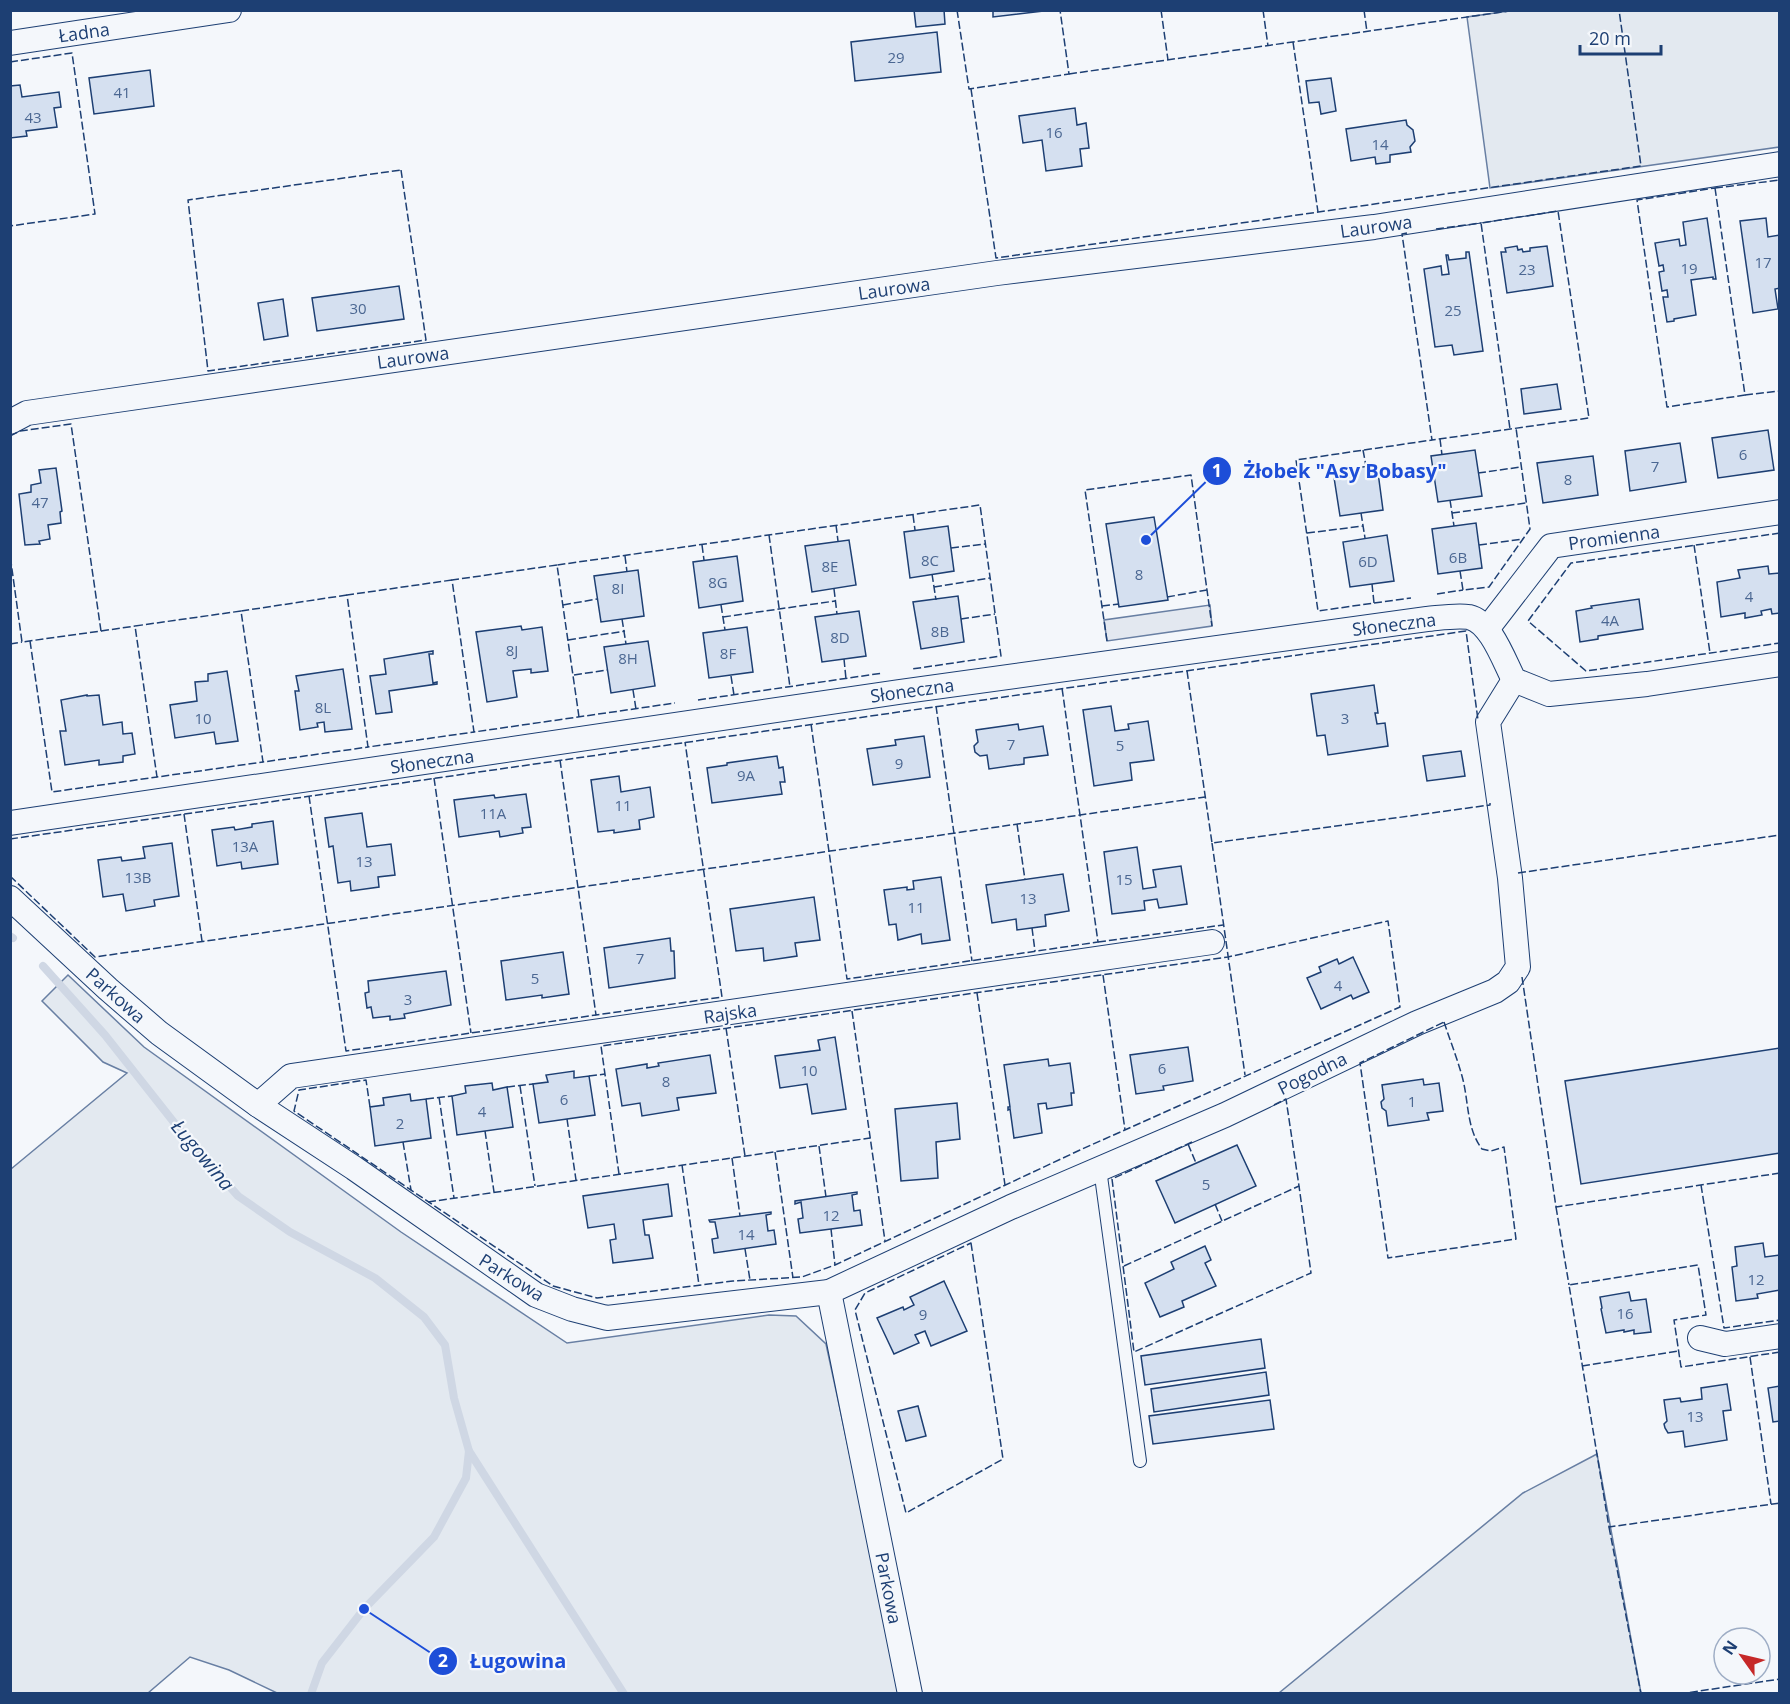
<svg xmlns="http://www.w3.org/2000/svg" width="1790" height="1704" font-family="'Open Sans',sans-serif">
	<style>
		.green { fill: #e3e9f0; stroke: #687fa3; stroke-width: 1.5 }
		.parking { fill: #e3e8f0; stroke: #687fa3; stroke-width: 1.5 }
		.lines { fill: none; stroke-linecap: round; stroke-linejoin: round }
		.stream { stroke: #cfd7e4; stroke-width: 8 }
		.building { fill: #d5e0f0; stroke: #1d3f73; stroke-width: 1.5 }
		.service-casing { stroke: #1d3f73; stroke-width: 14 }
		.minor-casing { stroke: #1d3f73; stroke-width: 26 }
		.service { stroke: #f4f7fb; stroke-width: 12 }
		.minor { stroke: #f4f7fb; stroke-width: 24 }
		.fence { stroke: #1d3f73; stroke-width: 1.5; stroke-dasharray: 8 3; stroke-linecap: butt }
		.labels { text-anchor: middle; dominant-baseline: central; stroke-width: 4.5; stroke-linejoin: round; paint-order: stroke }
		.number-label { font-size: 15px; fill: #4b6792 }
		.street-label { font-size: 18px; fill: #1d3f73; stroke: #f4f7fb }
		.water-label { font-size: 20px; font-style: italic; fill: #1d3f73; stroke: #f4f7fb }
		.leader { fill: none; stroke: #1d4ed8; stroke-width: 2 }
		.callout-dot { fill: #1d4ed8; stroke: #f4f7fb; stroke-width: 2 }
		.mark-label { font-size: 18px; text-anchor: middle; font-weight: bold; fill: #fff }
		.callout-label { font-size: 20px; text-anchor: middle; font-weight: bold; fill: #1d4ed8; stroke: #f4f7fb; stroke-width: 4.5; stroke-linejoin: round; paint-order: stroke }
	</style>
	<rect width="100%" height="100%" fill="#f4f7fb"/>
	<g class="green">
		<polygon points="1516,10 1779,11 1779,147 1490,188 1467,17"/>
		<polygon points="68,975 144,1047 401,1232 567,1343 769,1315 796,1316 826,1344 901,1693 277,1693 229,1670 190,1657 148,1693 11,1694 11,1169 127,1073 103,1062 42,1001"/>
		<polygon points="1597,1454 1641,1693 1279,1693 1523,1493"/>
	</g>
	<polygon class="parking" points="1210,605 1212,626 1107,641 1104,620"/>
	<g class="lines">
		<g class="stream">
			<polyline points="10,936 13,938"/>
			<polyline points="43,966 105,1035 180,1130 238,1196 290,1232 375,1278 424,1317 445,1345 454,1398 469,1451 466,1478 434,1537 364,1609 322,1663 311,1694"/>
			<polyline points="469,1451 624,1694"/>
		</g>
	</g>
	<g class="building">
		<polygon points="914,10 944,10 945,24 916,27"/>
		<polygon points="993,10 1043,10 1043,11 993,17"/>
		<polygon points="937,32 941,72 855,81 851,42"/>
		<polygon points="150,70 154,106 94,114 89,78"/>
		<polygon points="1331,78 1336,111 1321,114 1319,102 1309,103 1306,81"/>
		<polygon points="20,85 22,97 59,92 61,107 54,108 57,127 26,131 27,136 10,138 10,86"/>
		<polygon points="1075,108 1077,125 1086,123 1089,148 1080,149 1082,166 1046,171 1042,140 1023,143 1019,116"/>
		<polygon points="1406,120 1407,125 1413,130 1415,141 1410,147 1411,152 1390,155 1390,162 1376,164 1375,157 1351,161 1346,129"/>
		<polygon points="1707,218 1716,279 1713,279 1713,277 1691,280 1696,315 1674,319 1674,321 1667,322 1663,297 1668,297 1667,290 1662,291 1659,272 1664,271 1663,265 1659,266 1655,243 1679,239 1680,246 1686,245 1683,222"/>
		<polygon points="1766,218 1768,237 1780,235 1780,288 1775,289 1778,309 1753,313 1740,221"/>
		<polygon points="1517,246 1518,250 1522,249 1523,252 1530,251 1530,248 1547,246 1553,286 1507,293 1501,252 1506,252 1505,248"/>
		<polygon points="1466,252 1469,252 1483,351 1454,355 1452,345 1435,347 1424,269 1441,266 1442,275 1449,274 1446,255 1448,255 1449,260 1466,258"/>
		<polygon points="399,286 404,319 317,331 312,298"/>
		<polygon points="283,299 288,336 264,340 258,303"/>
		<polygon points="1557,384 1561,409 1524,414 1521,389"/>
		<polygon points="1768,430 1774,470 1718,478 1712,438"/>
		<polygon points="1680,443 1686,482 1630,491 1625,451"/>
		<polygon points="1475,450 1482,496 1438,502 1431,456"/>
		<polygon points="1593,456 1598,495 1543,503 1537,463"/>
		<polygon points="1377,465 1383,510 1340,516 1333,471"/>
		<polygon points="56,468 62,511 60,512 61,523 48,525 50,539 39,541 40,544 25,545 19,494 31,492 31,485 41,483 39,470"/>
		<polygon points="1154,517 1168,600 1119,607 1106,524"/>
		<polygon points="1476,523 1482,568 1438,574 1432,529"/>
		<polygon points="948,526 954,571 910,578 904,532"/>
		<polygon points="1387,535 1394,581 1350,587 1343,542"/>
		<polygon points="849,540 856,585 812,592 805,546"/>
		<polygon points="737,556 743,601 699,608 693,562"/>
		<polygon points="1768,566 1769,574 1780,573 1780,613 1772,614 1771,609 1761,611 1762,615 1745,618 1745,613 1721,617 1717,582 1740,578 1738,570"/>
		<polygon points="638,570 644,616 601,622 594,576"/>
		<polygon points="958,596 964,642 921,649 913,602"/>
		<polygon points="1639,599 1643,629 1598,636 1598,639 1580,642 1576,611 1592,608 1591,606"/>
		<polygon points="859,611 866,656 822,662 815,617"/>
		<polygon points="521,626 522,630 542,627 548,671 531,673 531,669 513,671 517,697 487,702 476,632"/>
		<polygon points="747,627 753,672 709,678 703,633"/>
		<polygon points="648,641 655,686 611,693 604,647"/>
		<polygon points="433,651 433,654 429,654 433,683 437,682 437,684 389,691 392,712 376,714 370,676 386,674 384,659"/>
		<polygon points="343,669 352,729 325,732 324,722 317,723 318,727 300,730 295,691 299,691 296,676"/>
		<polygon points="227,671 238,741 216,744 214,732 175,738 170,705 197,701 195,682 208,681 208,674"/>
		<polygon points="1374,685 1378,713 1375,713 1377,724 1385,723 1388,746 1328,755 1325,735 1317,736 1311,694"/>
		<polygon points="87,695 87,696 99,695 103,725 122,722 123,734 132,733 135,754 123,756 123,762 99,765 99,760 65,765 60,731 66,731 61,700"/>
		<polygon points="1111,706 1115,731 1129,729 1128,724 1148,721 1154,760 1130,763 1132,780 1094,786 1083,710"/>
		<polygon points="1018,724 1019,730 1043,726 1048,755 1024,758 1024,764 989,769 987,755 980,756 975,752 974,746 978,742 976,730"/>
		<polygon points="924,736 930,777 873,785 867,749 896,745 895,740"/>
		<polygon points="1461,751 1465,776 1427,781 1423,756"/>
		<polygon points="777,756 779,768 783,767 785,782 780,782 782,794 712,803 707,768 727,765 727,763"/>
		<polygon points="619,776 621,792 650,787 654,817 639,820 640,829 614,833 614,830 598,832 591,780"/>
		<polygon points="526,794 531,827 522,828 523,833 500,837 499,831 459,837 454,800 494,795 495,798"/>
		<polygon points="362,813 367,847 391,844 395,875 378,877 379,887 351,891 350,881 338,883 333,846 329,847 325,818"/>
		<polygon points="273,821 278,864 242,869 241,862 217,866 212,830 234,827 235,830 252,827 252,824"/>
		<polygon points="172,843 179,896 154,900 155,906 126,911 123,894 103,897 98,860 121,857 122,861 145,858 143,847"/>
		<polygon points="1137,847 1143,889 1156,887 1153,870 1181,866 1187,904 1159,908 1157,899 1144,901 1145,910 1112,914 1104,852"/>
		<polygon points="1063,874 1069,911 1045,915 1046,926 1017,930 1016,919 992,923 986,885"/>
		<polygon points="941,877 950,940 922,944 921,934 898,940 896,924 889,925 884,890 907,887 907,890 914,889 913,881"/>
		<polygon points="814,897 820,940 795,943 797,956 764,961 763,948 736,951 730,909"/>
		<polygon points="670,938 671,951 674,951 675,978 609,988 604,948"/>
		<polygon points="563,952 569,994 542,998 542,995 506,1000 501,961"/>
		<polygon points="1353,957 1369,992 1353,999 1351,995 1321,1009 1307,978 1321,972 1319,967 1337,959 1339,964"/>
		<polygon points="446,971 451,1005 404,1014 405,1018 390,1020 390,1016 373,1018 371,1007 367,1008 365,993 369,992 368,981"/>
		<polygon points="835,1037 846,1109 812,1114 807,1084 780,1088 775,1056 820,1050 818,1040"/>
		<polygon points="1188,1047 1193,1081 1163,1086 1164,1090 1136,1094 1130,1055"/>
		<polygon points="1780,1048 1780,1153 1581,1184 1565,1081"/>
		<polygon points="710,1055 716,1093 677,1098 679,1110 642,1116 640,1103 622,1106 616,1069 647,1064 647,1068 659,1066 658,1063"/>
		<polygon points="1048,1059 1049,1066 1070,1063 1074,1093 1071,1093 1072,1105 1047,1109 1046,1103 1038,1104 1042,1133 1014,1138 1010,1109 1008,1110 1008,1107 1010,1107 1004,1065"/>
		<polygon points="574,1071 574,1078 589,1076 595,1115 539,1123 533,1084 548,1082 546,1075"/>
		<polygon points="1423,1079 1424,1085 1439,1083 1443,1111 1427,1113 1429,1120 1388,1126 1386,1111 1382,1108 1381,1102 1384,1099 1382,1085"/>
		<polygon points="492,1083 493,1090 507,1087 513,1127 457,1135 452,1096 466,1093 465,1086"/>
		<polygon points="410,1094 411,1101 426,1099 431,1138 375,1146 370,1107 384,1105 383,1098"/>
		<polygon points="957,1103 960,1139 936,1142 938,1178 901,1181 895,1109"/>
		<polygon points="1237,1145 1256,1186 1175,1223 1156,1181"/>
		<polygon points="668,1184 672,1216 643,1220 645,1235 649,1235 653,1258 613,1263 610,1240 616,1239 614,1224 588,1228 583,1196"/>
		<polygon points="857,1192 857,1194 852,1195 854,1211 860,1210 862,1225 800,1233 798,1219 803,1218 801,1202 795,1204 795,1201"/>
		<polygon points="771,1212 771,1214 766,1215 768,1231 774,1230 776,1244 714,1253 712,1239 718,1238 715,1222 710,1222 709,1220"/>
		<polygon points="1763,1243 1765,1257 1780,1255 1780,1290 1757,1294 1758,1298 1736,1301 1732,1267 1737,1266 1735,1247"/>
		<polygon points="1205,1246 1211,1260 1205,1263 1216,1286 1182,1301 1184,1307 1160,1317 1145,1283 1174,1269 1171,1262"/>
		<polygon points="944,1281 967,1331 931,1346 925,1331 915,1335 919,1343 894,1354 877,1318 903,1307 904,1310 914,1305 910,1297"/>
		<polygon points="1629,1292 1631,1301 1646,1299 1651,1332 1634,1334 1634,1330 1624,1332 1624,1330 1606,1333 1601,1309 1602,1308 1600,1297"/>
		<polygon points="1261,1339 1265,1368 1145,1385 1141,1356"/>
		<polygon points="1266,1372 1269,1395 1154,1412 1151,1389"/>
		<polygon points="1727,1384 1731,1410 1723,1411 1727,1440 1685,1447 1683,1431 1668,1433 1665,1428 1664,1424 1667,1421 1664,1400 1680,1398 1681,1402 1702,1399 1701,1388"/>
		<polygon points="1780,1386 1780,1421 1773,1422 1768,1388"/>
		<polygon points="1270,1400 1274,1429 1153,1444 1149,1416"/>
		<polygon points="918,1406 926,1436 906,1441 898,1411"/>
	</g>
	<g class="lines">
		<g class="service-casing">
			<polyline id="service" points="1100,1169 1140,1461"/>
		</g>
		<g class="minor-casing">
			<g id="minor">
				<polyline points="10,43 229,10"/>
				<polyline points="10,422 27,413 997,273 1374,227 1780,164"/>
				<polyline points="1487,629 1551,546 1780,512"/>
				<path d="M 10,823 L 899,692 L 1427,619 C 1439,618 1456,615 1469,617 C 1491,622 1504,661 1514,680 L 1549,694 L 1647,684 L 1780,664"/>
				<polyline points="10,898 108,989 159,1033 258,1105 354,1168 536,1295 572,1309 607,1318 829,1292 1011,1207 1225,1115 1417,1023 1495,991 1508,982 1518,967 1510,878 1488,722 1514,680"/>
				<polyline points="258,1105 291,1076 1212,942"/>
				<polyline points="829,1292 910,1694"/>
				<polyline points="1700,1338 1725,1344 1780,1336"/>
			</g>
		</g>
		<use href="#service" class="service"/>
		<use href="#minor" class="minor"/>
		<g class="fence">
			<polyline points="957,10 969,89 1069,74 1060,10"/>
			<polyline points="1161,10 1168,60"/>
			<polyline points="1263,10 1268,46"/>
			<polyline points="1364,10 1367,32"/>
			<polyline points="1293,42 1318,212"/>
			<polyline points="10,62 72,53 95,214 10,226"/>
			<polyline points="1069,74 1516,10"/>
			<polyline points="971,89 996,258 1641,166 1619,10"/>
			<polygon points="401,170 426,340 208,371 188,200"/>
			<polygon points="1715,188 1745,395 1667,407 1637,200"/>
			<polyline points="1715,188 1780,180"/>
			<polyline points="1436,229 1481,223"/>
			<polyline points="1407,233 1402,234 1432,440 1589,418 1558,211 1481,223 1510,429"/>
			<polyline points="1745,395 1780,391"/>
			<polyline points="10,436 20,431 71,424 101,631 22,642 11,562"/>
			<polyline points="1440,439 1442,455"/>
			<polyline points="1363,450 1366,466"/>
			<polyline points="1478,473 1521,467"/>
			<polyline points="1450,500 1454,526"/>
			<polyline points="1361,513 1365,538"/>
			<polyline points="1452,513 1526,503"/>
			<polyline points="913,515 915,530"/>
			<polyline points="836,525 838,541"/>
			<polyline points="1307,533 1363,526"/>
			<polyline points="1780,533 1571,563 1528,621 1586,671 1780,643"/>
			<polyline points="769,535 790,687"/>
			<polyline points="702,545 704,560"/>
			<polyline points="1479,545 1523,539"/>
			<polyline points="1694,545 1710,653"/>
			<polyline points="951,548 985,544"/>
			<polyline points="625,556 627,572"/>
			<polyline points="557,565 452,580 474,732 675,703"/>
			<polyline points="1460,571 1463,590 1489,587 1530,529 1516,428"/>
			<polyline points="932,574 936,600"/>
			<polyline points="452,580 347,595 368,747 474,732"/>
			<polyline points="1372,584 1374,603 1318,611 1296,460 1432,440"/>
			<polyline points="934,587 990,578"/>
			<polyline points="834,589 837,614"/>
			<polyline points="1437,594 1463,590"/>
			<polyline points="347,595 241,611 263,762 368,747"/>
			<polyline points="1167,597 1207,590"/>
			<polyline points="1374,603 1411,598"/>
			<polyline points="563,605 597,599"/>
			<polyline points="721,605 725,630"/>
			<polyline points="1102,606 1119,604"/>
			<polyline points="241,611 135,626 157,777 263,762"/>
			<polyline points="723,617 835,601"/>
			<polyline points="622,619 626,644"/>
			<polyline points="961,619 995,614"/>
			<polyline points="101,631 135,626"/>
			<polyline points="568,640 625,631"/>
			<polyline points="30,641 52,792 157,777"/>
			<polyline points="1107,641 1085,490 1191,475 1212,626"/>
			<polyline points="10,644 22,642"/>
			<polyline points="844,659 846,679"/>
			<polyline points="1187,671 1212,843 1490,805 1490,803"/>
			<polyline points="574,675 607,670"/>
			<polyline points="731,676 734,695"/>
			<polyline points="633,690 636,709"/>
			<polyline points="698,700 883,673"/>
			<polyline points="936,706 972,961"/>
			<polyline points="579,717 557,565 980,505 1001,656 912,669"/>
			<polyline points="811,724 847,979 1098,942 1062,688"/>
			<polyline points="560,760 596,1015 722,997 685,742"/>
			<polyline points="434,778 471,1033"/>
			<polyline points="309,796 346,1051 596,1015"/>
			<polyline points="184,814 202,941"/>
			<polyline points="1017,824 1025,880"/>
			<polyline points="10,839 1466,631 1478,720"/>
			<polyline points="1212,843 1245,1075"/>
			<polyline points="1518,873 1780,835"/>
			<polyline points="10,876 95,957 1205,797"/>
			<polyline points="1032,928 1035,951"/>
			<polyline points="1098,942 1223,925"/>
			<polyline points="1103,975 1125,1130"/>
			<polyline points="1522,977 1556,1207 1780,1173"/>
			<polyline points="977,993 1005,1185"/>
			<polyline points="852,1011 885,1241"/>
			<path d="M 1444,1022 C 1450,1040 1457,1058 1462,1076 C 1469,1101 1466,1128 1482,1149 L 1491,1151 L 1504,1147 L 1516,1239 L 1388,1258 L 1360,1063 Z"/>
			<polyline points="726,1028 745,1156"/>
			<polyline points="589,1076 605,1074"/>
			<polyline points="520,1086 535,1186"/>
			<polyline points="507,1087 533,1084"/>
			<polyline points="439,1097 454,1198"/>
			<polyline points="426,1099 452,1096"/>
			<polyline points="370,1107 366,1080 299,1090 294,1111 553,1286 597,1298 733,1281 802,1277 835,1265 1080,1150 1400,1007 1388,921 1228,957 601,1046 619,1174"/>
			<polyline points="567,1119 576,1180"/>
			<polyline points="485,1131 494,1192"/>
			<polyline points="403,1142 411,1190"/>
			<polyline points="1192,1142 1112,1179 1134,1352 1311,1273 1299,1186"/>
			<polyline points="1188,1144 1196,1163"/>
			<polyline points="819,1146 826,1197"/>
			<polyline points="775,1152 793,1278"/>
			<polyline points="732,1158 740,1216"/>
			<polyline points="682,1165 699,1285"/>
			<polyline points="1701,1185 1724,1328 1780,1320"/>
			<polyline points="428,1202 870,1138"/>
			<polyline points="1215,1204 1222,1221"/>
			<polyline points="1556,1207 1569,1285"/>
			<polyline points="831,1229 835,1265"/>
			<polygon points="971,1243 1003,1459 906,1513 855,1310 865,1293"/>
			<polyline points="745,1249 750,1280"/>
			<polyline points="1124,1266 1299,1186 1286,1099 1274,1105"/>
			<polyline points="1780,1352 1681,1367 1674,1320 1706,1315 1698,1265 1569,1285 1609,1527 1780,1503"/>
			<polyline points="1750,1357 1771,1504"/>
			<polyline points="1582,1366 1679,1351"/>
			<polyline points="1609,1527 1641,1694"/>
			<polyline points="1679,1694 1780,1679"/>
		</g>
	</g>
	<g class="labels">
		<g class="number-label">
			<text x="896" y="57">29</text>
			<text x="122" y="92">41</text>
			<text x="33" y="117">43</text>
			<text x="1054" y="132">16</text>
			<text x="1380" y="144">14</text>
			<text x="1763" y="262">17</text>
			<text x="1689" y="268">19</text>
			<text x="1527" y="269">23</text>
			<text x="358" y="308">30</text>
			<text x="1453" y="310">25</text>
			<text x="1743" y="454">6</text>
			<text x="1655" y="466">7</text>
			<text x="1568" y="479">8</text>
			<text x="40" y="502">47</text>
			<text x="1458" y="557">6B</text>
			<text x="930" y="560">8C</text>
			<text x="1368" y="561">6D</text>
			<text x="830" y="566">8E</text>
			<text x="1139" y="574">8</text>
			<text x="718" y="582">8G</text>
			<text x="618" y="588">8I</text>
			<text x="1749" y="596">4</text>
			<text x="1610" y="620">4A</text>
			<text x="940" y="631">8B</text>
			<text x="840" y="637">8D</text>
			<text x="512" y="650">8J</text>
			<text x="728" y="653">8F</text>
			<text x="628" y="658">8H</text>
			<text x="323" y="707">8L</text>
			<text x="203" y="718">10</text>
			<text x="1345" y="718">3</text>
			<text x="1011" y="744">7</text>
			<text x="1120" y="745">5</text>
			<text x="899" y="763">9</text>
			<text x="746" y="775">9A</text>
			<text x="623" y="805">11</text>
			<text x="493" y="813">11A</text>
			<text x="245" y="846">13A</text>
			<text x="364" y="861">13</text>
			<text x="138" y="877">13B</text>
			<text x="1124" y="879">15</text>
			<text x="1028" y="898">13</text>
			<text x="916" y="907">11</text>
			<text x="640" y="958">7</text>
			<text x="535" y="978">5</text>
			<text x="1338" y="985">4</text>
			<text x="408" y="999">3</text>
			<text x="1162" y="1068">6</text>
			<text x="809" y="1070">10</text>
			<text x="666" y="1081">8</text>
			<text x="564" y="1099">6</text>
			<text x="1412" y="1101">1</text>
			<text x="482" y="1111">4</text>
			<text x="400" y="1123">2</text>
			<text x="1206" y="1184">5</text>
			<text x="831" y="1215">12</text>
			<text x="746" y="1234">14</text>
			<text x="1756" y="1279">12</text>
			<text x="1625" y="1313">16</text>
			<text x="923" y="1314">9</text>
			<text x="1695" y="1416">13</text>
		</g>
		<g class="street-label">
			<text transform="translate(84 32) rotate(-8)">Ładna</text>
			<text transform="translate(1376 226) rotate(-8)">Laurowa</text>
			<text transform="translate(894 288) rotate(-8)">Laurowa</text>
			<text transform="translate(413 357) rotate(-8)">Laurowa</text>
			<text transform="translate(1614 537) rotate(-8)">Promienna</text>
			<text transform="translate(1394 624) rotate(-7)">Słoneczna</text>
			<text transform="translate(912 690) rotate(-8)">Słoneczna</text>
			<text transform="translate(432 761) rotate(-8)">Słoneczna</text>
			<text transform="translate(116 995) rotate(42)">Parkowa</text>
			<text transform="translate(730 1013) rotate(-8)">Rajska</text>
			<text transform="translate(1312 1073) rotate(-26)">Pogodna</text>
			<text transform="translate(512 1277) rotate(32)">Parkowa</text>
			<text transform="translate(889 1588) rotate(79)">Parkowa</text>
		</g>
		<g class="water-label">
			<text transform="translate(203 1155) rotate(50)">Ługowina</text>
		</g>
	</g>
	<path class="leader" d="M1146 540L1217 471M364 1609L443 1661"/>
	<g class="callout-dot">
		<circle cx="1146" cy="540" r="6"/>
		<circle cx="364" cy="1609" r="6"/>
		<circle cx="1217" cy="471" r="15"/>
		<circle cx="443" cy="1661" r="15"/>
	</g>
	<g class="mark-label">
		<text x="1217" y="477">1</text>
		<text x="443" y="1667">2</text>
	</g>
	<g class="callout-label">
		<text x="1345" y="478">Żłobek "Asy Bobasy"</text>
		<text x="518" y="1668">Ługowina</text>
	</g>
	<rect width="1790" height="1704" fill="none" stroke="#1d3f73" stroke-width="24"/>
	<g transform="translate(1742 1656) rotate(304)"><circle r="28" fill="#f4f7fb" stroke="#9eadc5" stroke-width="1.5"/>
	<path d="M0-4.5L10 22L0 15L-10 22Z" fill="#c62828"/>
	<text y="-9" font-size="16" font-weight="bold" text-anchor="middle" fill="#1d3f73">N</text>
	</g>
	<path d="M1580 45v9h81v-9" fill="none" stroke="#1d3f73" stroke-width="3"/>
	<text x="1589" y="45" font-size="18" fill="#1d3f73" stroke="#f4f7fb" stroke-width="4.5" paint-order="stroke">20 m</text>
</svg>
